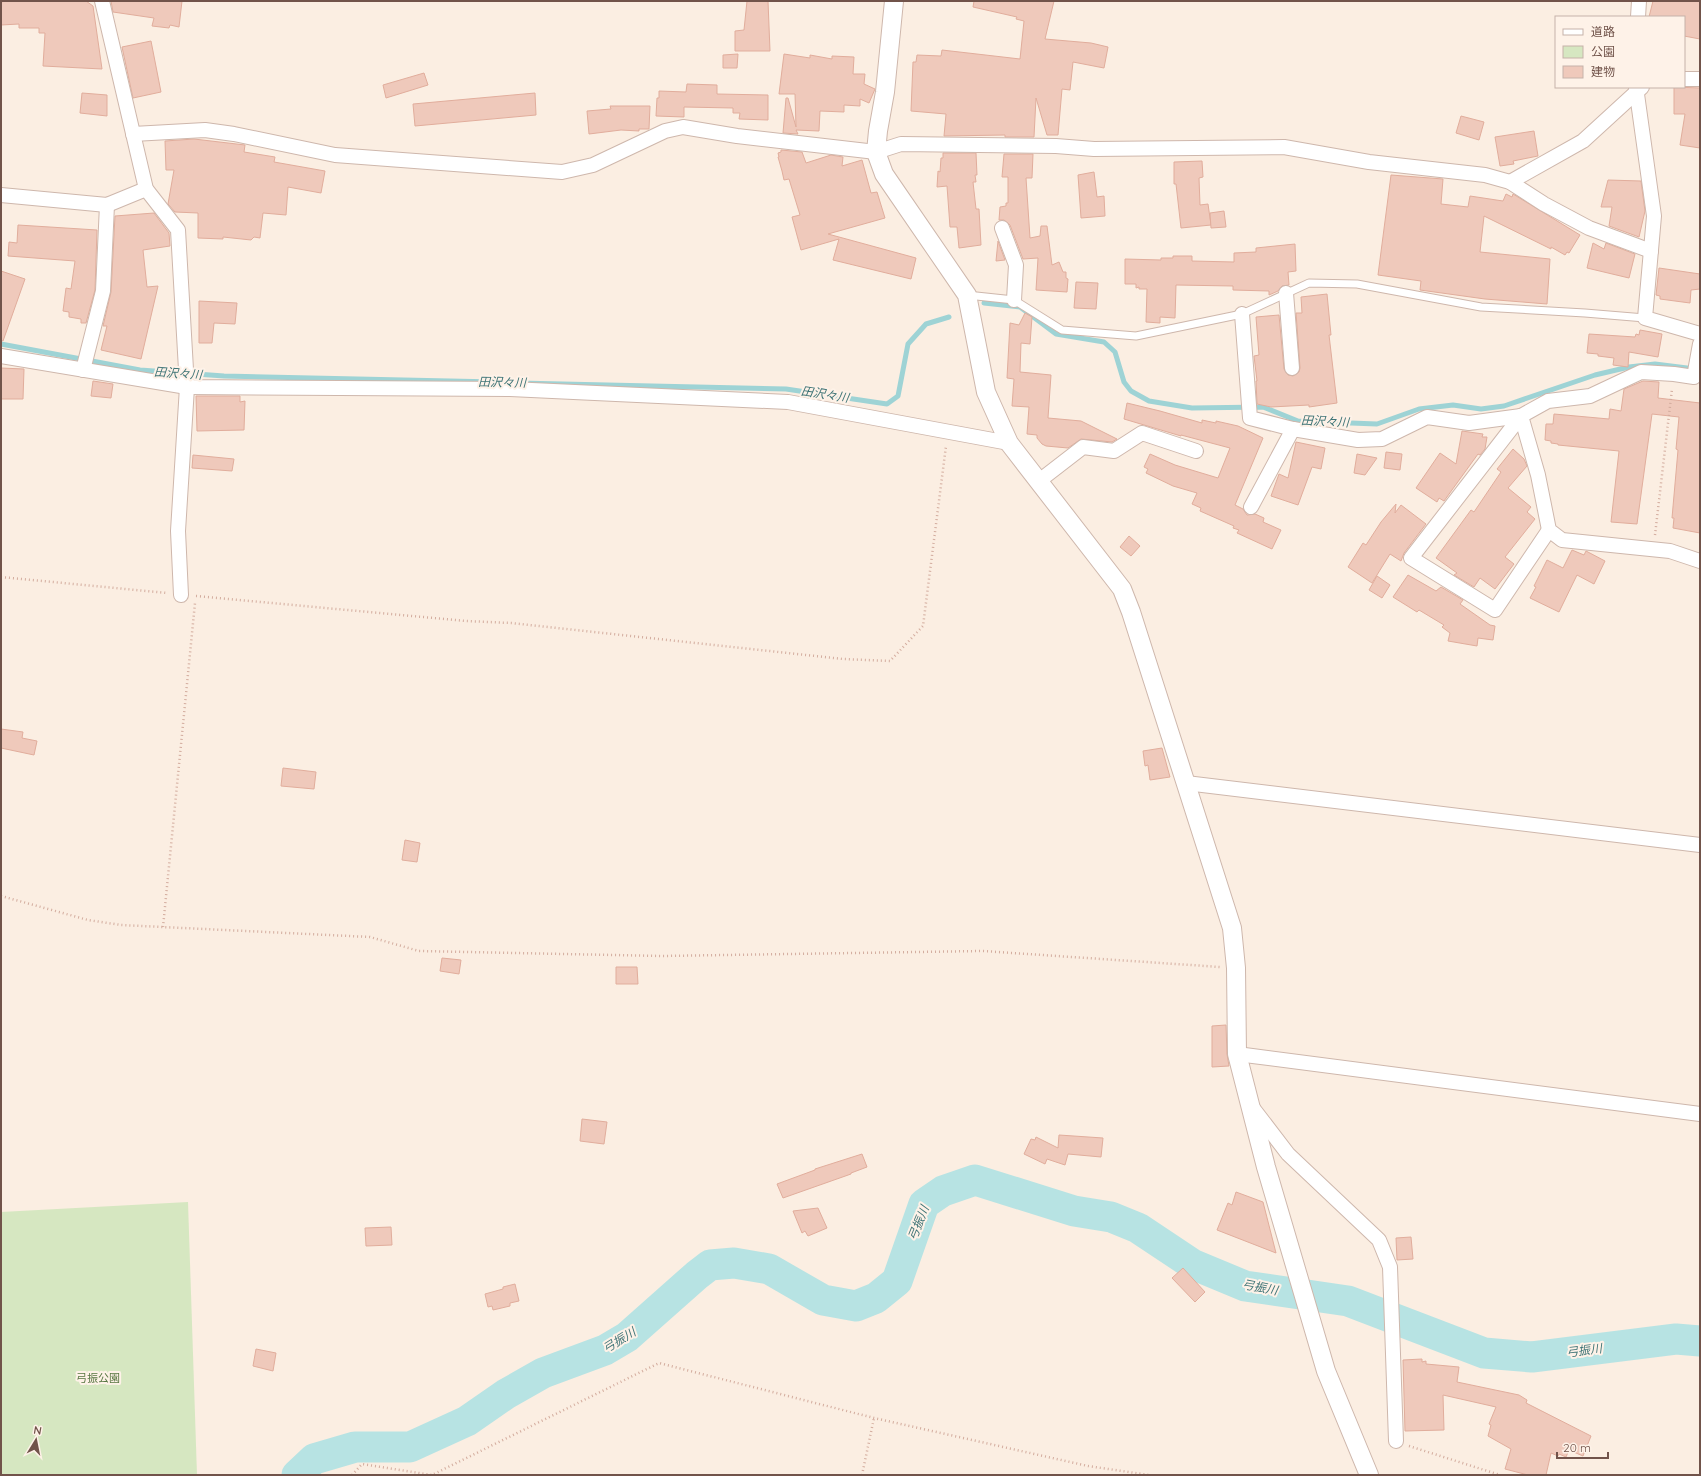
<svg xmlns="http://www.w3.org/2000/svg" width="1701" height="1476" font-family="Quicksand,'Noto Sans JP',sans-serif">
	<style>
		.green { fill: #d6e7c1 }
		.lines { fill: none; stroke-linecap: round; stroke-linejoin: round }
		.stream { stroke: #9ed3d5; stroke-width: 5 }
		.river { stroke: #b7e3e3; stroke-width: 31 }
		.building { fill: #efc9bb; stroke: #e1ad9c }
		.service-casing { stroke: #ceb7ac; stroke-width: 9 }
		.minor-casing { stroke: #ceb7ac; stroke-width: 16 }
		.tertiary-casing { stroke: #ceb7ac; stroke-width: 20 }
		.path { stroke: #d3ac9e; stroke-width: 2.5; stroke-dasharray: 1 3; stroke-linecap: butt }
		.service { stroke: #fff; stroke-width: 7 }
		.minor { stroke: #fff; stroke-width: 14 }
		.tertiary { stroke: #fff; stroke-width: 18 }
		.labels { text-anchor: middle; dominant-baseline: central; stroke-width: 4; stroke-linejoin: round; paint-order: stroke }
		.park-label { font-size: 11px; fill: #587742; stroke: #fef2e8 }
		.water-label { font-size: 12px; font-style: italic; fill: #3f7476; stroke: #fef2e8 }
	</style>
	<rect width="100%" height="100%" fill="#fbeee2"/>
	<polygon class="green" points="188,1202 197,1475 1,1475 1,1212"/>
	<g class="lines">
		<g class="stream">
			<polyline points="984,303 1020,307 1056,334 1104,342 1115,352 1124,382 1131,391 1149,401 1192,408 1263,407 1298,421 1377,424 1419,409 1453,405 1481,409 1504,406 1595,375 1629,367 1655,364 1695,369"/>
			<polyline points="1,344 140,370 224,376 496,382"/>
			<polyline points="518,383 786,389 887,404 898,396 908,344 926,324 949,317"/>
		</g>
		<polyline class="river" points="297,1475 314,1459 355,1447 410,1447 467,1421 506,1394 543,1373 605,1350 627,1337 697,1275 710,1265 734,1263 769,1269 823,1300 856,1306 876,1298 897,1281 924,1204 943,1191 975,1180 1074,1211 1111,1217 1138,1228 1192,1264 1245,1286 1348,1301 1484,1353 1532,1357 1676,1339 1700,1341"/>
	</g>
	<g class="building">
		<polygon points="6,1 86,1 93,6 102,69 43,66 45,33 39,33 39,28 19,28 19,24 1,25 1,2"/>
		<polygon points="111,1 182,1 179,27 170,25 169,28 152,26 154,18 113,12"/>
		<polygon points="747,1 768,1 770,51 735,51 735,31 744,30"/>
		<polygon points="974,1 1054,1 1045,39 1091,43 1108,47 1104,68 1073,62 1070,90 1062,89 1058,135 1047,135 1036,98 1034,137 1005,137 1005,135 944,136 946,114 911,111 913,62 916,62 917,55 941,56 942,50 1020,59 1024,21 1016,19 1017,17 973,7"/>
		<polygon points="1653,1 1700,1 1700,39 1684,36 1684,17 1649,17"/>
		<polygon points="151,41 161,92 133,98 122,47"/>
		<polygon points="738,54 737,68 723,68 723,55"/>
		<polygon points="784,54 810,58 810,55 832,59 832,56 854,57 853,74 865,74 864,84 875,89 869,103 860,99 860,106 844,105 844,112 820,111 819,131 796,130 798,134 783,133 786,98 788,98 796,127 795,94 779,94"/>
		<polygon points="424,73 428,85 386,98 383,85"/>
		<polygon points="687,84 717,85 717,94 768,95 768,120 739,119 740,113 733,113 733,108 684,107 684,117 656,116 657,98 659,98 659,91 686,92"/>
		<polygon points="1674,87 1700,88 1700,148 1680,145 1685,114 1674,114"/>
		<polygon points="82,93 107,95 107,116 80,113"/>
		<polygon points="535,93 536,115 415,126 413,104"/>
		<polygon points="610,106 650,106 649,129 639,129 639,131 621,130 589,134 587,111 611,109"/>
		<polygon points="1461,116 1484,122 1479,140 1456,133"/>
		<polygon points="1534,131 1538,156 1513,161 1514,164 1500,166 1495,137"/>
		<polygon points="194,139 245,145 244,152 275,157 274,162 325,171 321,193 288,187 286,215 263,213 260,238 254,237 251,240 223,237 223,239 198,238 198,213 175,212 168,204 174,170 166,170 165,141"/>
		<polygon points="781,150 802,152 806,163 831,155 843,157 842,166 862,160 871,193 877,192 885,218 828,234 916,258 911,279 833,260 839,239 801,250 792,217 800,215 789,179 784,180 782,171 778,157 779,157 778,153 781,152"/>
		<polygon points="943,153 976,153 977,175 975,175 976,182 973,182 976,209 979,209 981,245 959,248 957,227 950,227 947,186 937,187 938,171 940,172 941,158 943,158"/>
		<polygon points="1004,154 1033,154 1032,178 1026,178 1030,238 1040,236 1041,226 1047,226 1052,265 1059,262 1063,272 1066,272 1066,278 1068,279 1067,292 1036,290 1038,258 1023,259 1010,225 1004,220 999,220 1000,207 1006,206 1006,203 1008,203 1008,177 1002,177"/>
		<polygon points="1202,161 1203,177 1199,178 1200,205 1208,204 1211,225 1181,228 1176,184 1174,184 1174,162"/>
		<polygon points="1094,172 1097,197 1104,196 1105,216 1081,218 1078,175"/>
		<polygon points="1391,175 1443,179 1441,204 1468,207 1470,196 1503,201 1506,194 1512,197 1513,194 1580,235 1569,253 1567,252 1565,255 1551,247 1551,249 1484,216 1480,252 1550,259 1547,304 1485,299 1420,290 1421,281 1378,275"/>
		<polygon points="1608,180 1641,181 1645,211 1639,237 1609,226 1612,207 1601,207"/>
		<polygon points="1224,211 1226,227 1211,228 1210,213"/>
		<polygon points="154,213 169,233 170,246 143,250 147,287 158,286 141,359 101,350 107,326 103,326 111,292 115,216"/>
		<polygon points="18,225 97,230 95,290 86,323 81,323 81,319 69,317 69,312 63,311 66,288 71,289 75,261 8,256 9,242 17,243"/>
		<polygon points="998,241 1005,260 996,261"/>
		<polygon points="1593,243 1604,249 1606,243 1635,254 1629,278 1587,268"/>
		<polygon points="1295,244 1296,271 1288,272 1289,285 1282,286 1278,291 1269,295 1269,291 1233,290 1233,286 1176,285 1175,318 1160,317 1160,323 1146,322 1147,289 1139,289 1139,287 1136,288 1136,284 1125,284 1125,259 1161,260 1161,258 1173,258 1173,256 1192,256 1192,261 1234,262 1234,253 1256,252 1256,248"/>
		<polygon points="1659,268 1700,274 1700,289 1691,290 1690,303 1660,299 1660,296 1656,295"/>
		<polygon points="1,271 25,279 3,341 1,340"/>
		<polygon points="1076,282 1098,283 1096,309 1074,308"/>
		<polygon points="1327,294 1331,335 1329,335 1337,403 1309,407 1309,405 1271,407 1257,404 1256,381 1257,381 1254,356 1259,355 1256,317 1279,315 1284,369 1288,375 1293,376 1299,372 1300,368 1296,313 1302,313 1301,297"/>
		<polygon points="199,301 237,303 235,324 214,323 212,343 199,343"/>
		<polygon points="1025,313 1032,317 1030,344 1021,343 1020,372 1051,375 1048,418 1081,421 1117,439 1112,442 1081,439 1068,448 1046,446 1042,444 1037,438 1037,435 1027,434 1029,407 1012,406 1014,379 1007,378 1010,323 1019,325"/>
		<polygon points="1640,330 1662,334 1658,357 1629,352 1628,367 1613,365 1614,358 1598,356 1598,354 1587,353 1589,334 1635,337 1636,334 1639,335"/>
		<polygon points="1,368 24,369 23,399 1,399"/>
		<polygon points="93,381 113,384 111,398 91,396"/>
		<polygon points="1643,381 1659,382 1658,398 1700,403 1700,533 1673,528 1674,518 1672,518 1678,450 1676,449 1679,417 1652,414 1637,524 1611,522 1619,451 1558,445 1558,444 1551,443 1551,441 1545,440 1546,424 1553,424 1554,414 1609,419 1610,409 1621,411 1624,389"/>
		<polygon points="196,396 240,396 240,402 245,401 244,430 197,431"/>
		<polygon points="1127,403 1160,411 1202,423 1202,420 1216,423 1216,421 1238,426 1263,438 1235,505 1243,509 1247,515 1255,514 1264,518 1263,522 1281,530 1272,549 1237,533 1239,530 1233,528 1234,526 1200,511 1201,508 1192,504 1197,493 1173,486 1146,473 1148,469 1144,467 1150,454 1175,465 1218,478 1230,448 1181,435 1181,436 1124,419"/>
		<polygon points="1462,431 1483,434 1482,437 1487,437 1485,449 1480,455 1478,454 1444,501 1439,498 1437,502 1416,488 1440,453 1456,464"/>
		<polygon points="1296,442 1325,448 1321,469 1312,467 1298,505 1271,496 1279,474 1288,478"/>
		<polygon points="1513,449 1524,459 1527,466 1508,488 1531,507 1527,512 1535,519 1505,557 1514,564 1495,589 1480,578 1474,587 1454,575 1457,573 1436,558 1471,510 1474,512 1501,472 1497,469"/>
		<polygon points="1386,452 1402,454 1400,470 1384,468"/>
		<polygon points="1357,454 1377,458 1365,475 1354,473"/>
		<polygon points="193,455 234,459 232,471 192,468"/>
		<polygon points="1396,504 1395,513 1401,505 1426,524 1404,553 1401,561 1390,554 1372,583 1348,567 1363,543 1366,545 1381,522"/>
		<polygon points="1129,536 1140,546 1131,556 1120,547"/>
		<polygon points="1572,550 1584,555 1586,551 1605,561 1594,584 1577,575 1559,612 1530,598 1536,587 1534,586 1547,560 1563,568"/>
		<polygon points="1408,575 1436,591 1441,587 1463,600 1460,604 1490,625 1495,626 1493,640 1478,638 1477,646 1448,641 1450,633 1442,627 1444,625 1419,610 1417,612 1393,597"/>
		<polygon points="1377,576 1390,585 1382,598 1369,590"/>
		<polygon points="1,729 23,732 22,738 37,741 34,755 1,748"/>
		<polygon points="1162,748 1170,777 1150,780 1148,765 1145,766 1143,751"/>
		<polygon points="283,768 316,772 314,789 281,786"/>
		<polygon points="405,840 420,843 417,862 402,860"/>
		<polygon points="442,958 461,960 459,974 440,971"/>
		<polygon points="616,967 637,967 638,984 616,984"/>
		<polygon points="1226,1025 1227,1054 1229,1066 1212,1067 1212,1026"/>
		<polygon points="582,1119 607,1122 604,1144 580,1141"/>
		<polygon points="1059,1135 1103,1138 1101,1157 1068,1154 1065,1165 1047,1159 1045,1164 1024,1154 1031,1139 1035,1140 1036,1137 1058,1148"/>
		<polygon points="862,1154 867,1167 851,1173 851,1174 783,1198 777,1184 815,1170 815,1169"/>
		<polygon points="1236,1192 1263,1202 1276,1253 1217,1230 1228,1203 1232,1205"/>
		<polygon points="818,1208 827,1228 808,1236 805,1231 802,1233 793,1211"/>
		<polygon points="391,1227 392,1245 366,1246 365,1228"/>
		<polygon points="1411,1237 1413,1259 1397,1260 1396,1238"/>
		<polygon points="1183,1268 1205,1292 1195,1302 1172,1278"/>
		<polygon points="515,1284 519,1301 510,1303 510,1306 493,1310 492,1306 488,1307 485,1294 503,1289 503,1287"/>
		<polygon points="256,1349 276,1353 273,1371 253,1366"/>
		<polygon points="1422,1359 1422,1362 1426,1361 1426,1364 1459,1367 1457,1382 1519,1395 1527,1400 1526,1403 1591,1436 1583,1456 1569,1450 1566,1457 1559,1454 1558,1456 1551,1453 1546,1475 1528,1475 1505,1469 1511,1449 1488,1436 1491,1425 1489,1424 1496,1407 1443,1395 1444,1430 1405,1431 1403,1360"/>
	</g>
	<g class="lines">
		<g class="service-casing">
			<polyline id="service" points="967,295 1014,300 1062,330 1136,336 1242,314 1309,283 1357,284 1481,307 1585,313 1645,318"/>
		</g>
		<g class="minor-casing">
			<g id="minor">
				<polyline points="102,1 146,189 178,230 187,387 178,531 181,595"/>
				<polyline points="1638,17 1639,1"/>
				<polyline points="1684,79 1700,79"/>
				<polyline points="1636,87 1654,216 1645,318 1700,334"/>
				<polyline points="133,134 205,130 234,134 335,155 562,172 593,165 665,131 683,127 737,136 876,152 901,144 1056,146 1094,149 1284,147 1369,162 1485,175 1510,182 1544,204 1589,228 1651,251"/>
				<polyline points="1510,182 1583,141 1642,87"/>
				<polyline points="1,195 107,205 146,189"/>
				<polyline points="1002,228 1016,265 1014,300"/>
				<polyline points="1286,293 1292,368"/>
				<polyline points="1242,314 1250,418 1293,429 1358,440 1382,439 1427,417 1469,423 1521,416"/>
				<polyline points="1700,344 1694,377 1674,374 1641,372 1590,396 1548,401 1521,416 1538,475 1549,530 1562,540 1670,551 1700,561"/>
				<polyline points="1,356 187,387 510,389 788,402 1009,443"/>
				<polyline points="83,370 103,291 107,205"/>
				<polyline points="1521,416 1411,558 1495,610 1549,530"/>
				<polyline points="1039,481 1083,447 1114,451 1142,433 1196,451"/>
				<polyline points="1251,507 1293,429"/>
				<polyline points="1186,783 1700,845"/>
				<polyline points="1237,1054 1700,1114"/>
				<polyline points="1252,1107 1288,1154 1379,1240 1390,1267 1396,1441"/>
			</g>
		</g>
		<g class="tertiary-casing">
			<polyline id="tertiary" points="894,1 885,92 878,131 876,152 884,174 967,295 986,392 1009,443 1122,589 1131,612 1232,928 1236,968 1237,1054 1266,1167 1326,1371 1369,1475"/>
		</g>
		<g class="path">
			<polyline points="1655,535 1672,389"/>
			<polyline points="1,577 167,593"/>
			<polyline points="196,596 466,621 511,623 843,659 890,661 923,626 946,446"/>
			<polyline points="1,896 88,920 121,925 370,937 419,951 662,956 983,951 1220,967"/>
			<polyline points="163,927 195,603"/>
			<polyline points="1409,1446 1500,1475"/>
			<polyline points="352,1475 362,1464 432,1475 659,1363 874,1418 1088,1466 1149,1475"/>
			<polyline points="862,1475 874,1418"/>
		</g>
		<use href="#service" class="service"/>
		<use href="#minor" class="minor"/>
		<use href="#tertiary" class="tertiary"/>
	</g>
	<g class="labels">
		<g class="park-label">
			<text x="98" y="1378">弓振公園</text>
		</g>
		<g class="water-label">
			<text transform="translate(178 373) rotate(4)">田沢々川</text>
			<text transform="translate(502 382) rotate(1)">田沢々川</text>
			<text transform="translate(825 394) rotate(9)">田沢々川</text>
			<text transform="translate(1325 421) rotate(3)">田沢々川</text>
			<text transform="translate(918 1223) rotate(-68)">弓振川</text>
			<text transform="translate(1260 1287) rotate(11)">弓振川</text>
			<text transform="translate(619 1340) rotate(-32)">弓振川</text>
			<text transform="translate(1584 1350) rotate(-7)">弓振川</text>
		</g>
	</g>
	<rect width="1701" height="1476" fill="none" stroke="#71534a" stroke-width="4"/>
	<rect x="1555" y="16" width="130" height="72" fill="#fef2e8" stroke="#c6b2a9"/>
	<rect x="1563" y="29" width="20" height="6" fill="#ffffff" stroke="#c6b2a9"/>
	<text x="1591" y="36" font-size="12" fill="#71534a">道路</text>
	<rect x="1563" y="46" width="20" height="12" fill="#d6e7c1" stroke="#c6b2a9"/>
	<text x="1591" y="56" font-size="12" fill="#71534a">公園</text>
	<rect x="1563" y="66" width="20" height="12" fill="#efc9bb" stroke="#c6b2a9"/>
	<text x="1591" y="76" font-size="12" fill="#71534a">建物</text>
	<g transform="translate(36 1440) rotate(10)" stroke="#fef2e8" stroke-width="3" paint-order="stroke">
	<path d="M0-3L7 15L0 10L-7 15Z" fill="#71534a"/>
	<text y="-6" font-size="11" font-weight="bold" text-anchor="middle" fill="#71534a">N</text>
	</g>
	<path d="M1557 1452v6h51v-6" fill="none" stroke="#71534a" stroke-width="2"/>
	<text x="1563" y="1452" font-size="12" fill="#71534a" stroke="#fef2e8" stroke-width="3" paint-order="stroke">20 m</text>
</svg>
